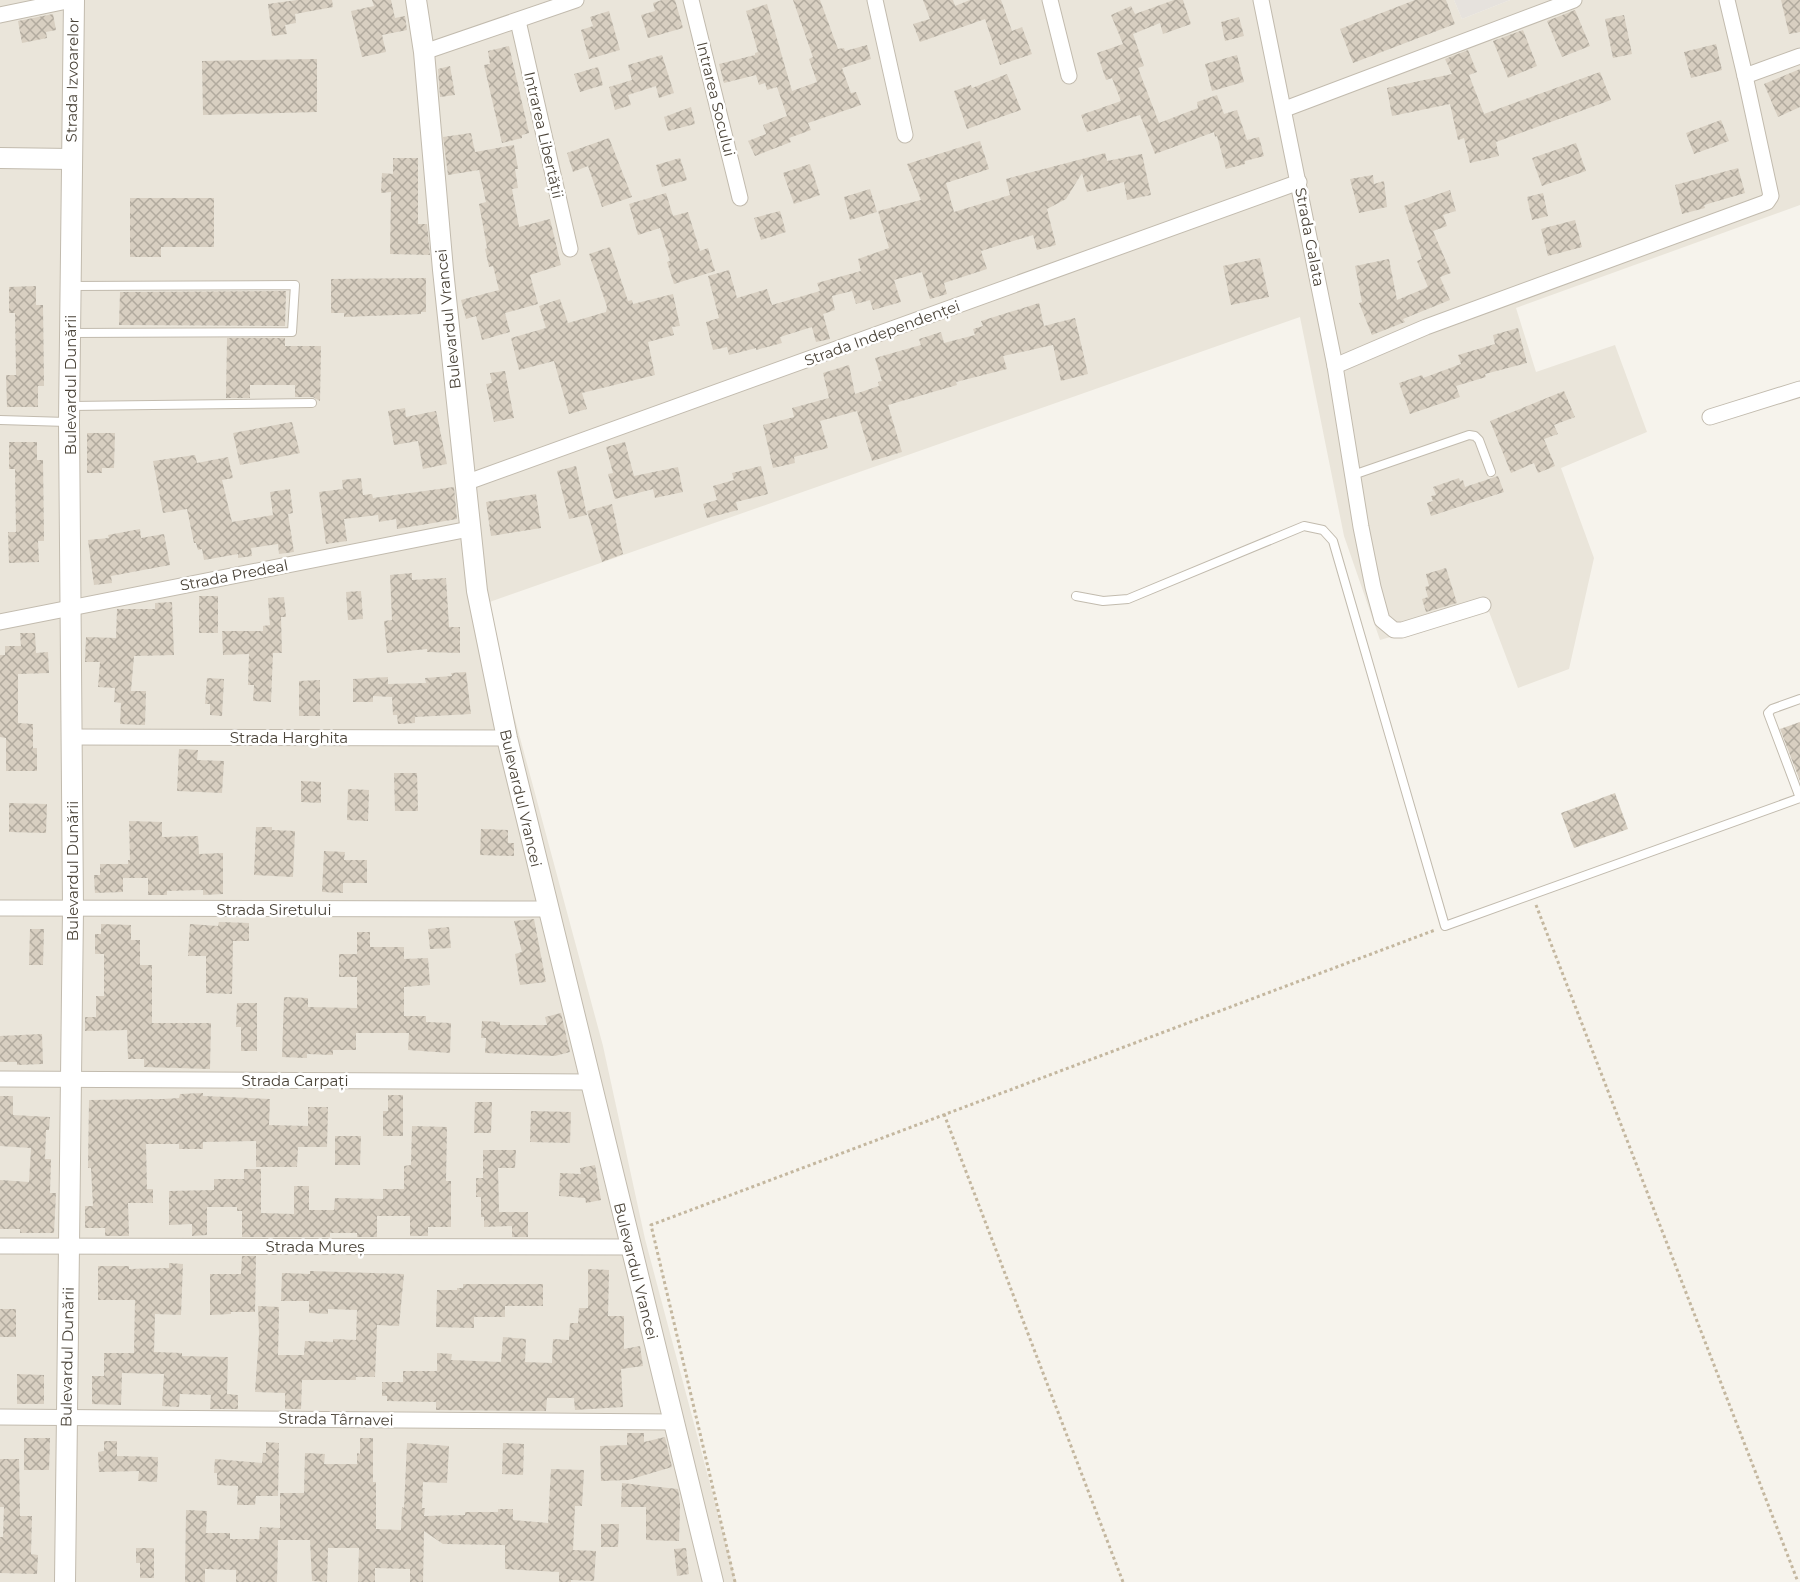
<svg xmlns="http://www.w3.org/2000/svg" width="1800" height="1582" font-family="Montserrat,sans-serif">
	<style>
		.residential { fill: #eae5da }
		.industrial { fill: #e6e2dd }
		.building { fill: url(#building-cross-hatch) }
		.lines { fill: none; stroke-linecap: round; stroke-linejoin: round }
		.service-casing { stroke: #c2bbae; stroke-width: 10 }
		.minor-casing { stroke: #c2bbae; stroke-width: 17 }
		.tertiary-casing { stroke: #c2bbae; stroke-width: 22 }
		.path { stroke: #c4b79f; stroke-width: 3; stroke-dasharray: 3 3; stroke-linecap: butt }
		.service { stroke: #fff; stroke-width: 8 }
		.minor { stroke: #fff; stroke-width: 15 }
		.tertiary { stroke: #fff; stroke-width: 20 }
		.labels { text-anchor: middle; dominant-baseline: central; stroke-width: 5; stroke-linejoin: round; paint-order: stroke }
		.street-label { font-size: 15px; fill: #4b4439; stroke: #fff }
	</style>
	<defs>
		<pattern id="building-cross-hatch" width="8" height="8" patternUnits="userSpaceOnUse" patternTransform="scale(1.5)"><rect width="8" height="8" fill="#d8cfc1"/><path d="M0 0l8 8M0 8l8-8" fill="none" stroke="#b1aa9e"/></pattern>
	</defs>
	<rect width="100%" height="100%" fill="#f6f3ec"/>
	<polygon class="residential" points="0,0 1454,0 1462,19 1510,0 1800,0 1800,205 1516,308 1536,372 1615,345 1647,432 1561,468 1594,558 1569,669 1518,688 1488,609 1380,640 1344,536 1300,317 484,604 603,1046 645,1239 736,1582 0,1582"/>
	<polygon class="industrial" points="1454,0 1510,0 1462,19"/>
	<g class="building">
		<polygon points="297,0 332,0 333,7 295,14 296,23 285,25 287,34 272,36 268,4"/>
		<polygon points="372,0 391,0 395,18 405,16 407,30 382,35 386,52 362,57 351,11 374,6"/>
		<polygon points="662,0 675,0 683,28 648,38 641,15 655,11 653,3"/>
		<polygon points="793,0 820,0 838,49 844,48 845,51 867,45 871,59 842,68 851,93 856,92 861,105 808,123 811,130 789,138 791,142 755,156 748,141 766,134 763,125 787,116 777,87 767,90 765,83 759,85 756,75 724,83 719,64 755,55 755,53 758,52 746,11 767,4 792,91 817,82 809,59 813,57"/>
		<polygon points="923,0 953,0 955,6 970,0 1001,0 1012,31 1022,27 1032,54 1000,65 985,19 920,42 913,24 930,19"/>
		<polygon points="1174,0 1183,0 1191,24 1163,34 1160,23 1133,34 1144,66 1138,68 1159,123 1198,108 1197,102 1217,95 1224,114 1237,110 1247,140 1259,137 1264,156 1245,161 1245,164 1226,169 1217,136 1215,137 1214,132 1155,154 1140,115 1087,132 1081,115 1121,101 1112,78 1106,80 1097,53 1123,44 1111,15 1131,6 1135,14"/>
		<polygon points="1415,0 1446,0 1455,24 1353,63 1340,29"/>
		<polygon points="1781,0 1800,0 1800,32 1789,34"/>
		<polygon points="1575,10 1590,46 1562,57 1547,21"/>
		<polygon points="609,11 620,50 589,59 581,30 593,26 590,17"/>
		<polygon points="53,14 56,30 46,32 47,38 22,43 18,21"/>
		<polygon points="1624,15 1632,54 1613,58 1605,19"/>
		<polygon points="1239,17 1244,36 1225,41 1221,22"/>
		<polygon points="1523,30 1537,66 1508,78 1493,41"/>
		<polygon points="1716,44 1722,70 1691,78 1684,52"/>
		<polygon points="509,46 529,133 522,135 522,138 502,143 484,65 490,64 488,51"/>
		<polygon points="1468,50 1477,72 1469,75 1484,114 1600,72 1611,100 1496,142 1499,156 1470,163 1464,138 1458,140 1450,104 1392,116 1387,88 1452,74 1445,59"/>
		<polygon points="662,55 674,93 659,98 656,86 628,95 631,105 615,110 609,87 632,80 628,65"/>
		<polygon points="1237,55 1244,82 1212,91 1205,64"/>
		<polygon points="317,59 317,112 203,115 202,61"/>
		<polygon points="450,66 455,95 440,97 438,69"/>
		<polygon points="598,67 603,85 580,92 574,74"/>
		<polygon points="1800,69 1800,107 1778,117 1764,84"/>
		<polygon points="1007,74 1021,110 967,129 954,91 971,85 972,88"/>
		<polygon points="691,107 695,124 668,131 664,117"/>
		<polygon points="1721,120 1729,141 1694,154 1686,133"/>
		<polygon points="471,133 475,152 514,145 518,169 515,169 518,188 512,189 519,227 550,219 561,265 530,275 538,304 505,313 510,332 482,340 476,316 466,319 461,300 499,290 493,266 489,267 485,249 487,248 479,204 486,202 479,170 448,175 443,137"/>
		<polygon points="609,138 632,197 602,207 588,166 573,172 567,153"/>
		<polygon points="980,141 989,169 946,183 954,212 1010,195 1006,179 1105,153 1107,161 1142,154 1151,195 1127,200 1124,182 1087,192 1082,173 1066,199 1047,209 1056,245 1037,250 1033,235 981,251 987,269 944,283 947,294 930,299 922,272 894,280 901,302 873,310 870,300 856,304 852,291 832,296 835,310 823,314 830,339 816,342 812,327 780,337 782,343 756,350 756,348 729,355 727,347 713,350 706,322 719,318 708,276 729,270 737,298 767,289 772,305 820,291 817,283 861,271 858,259 889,248 878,211 921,200 907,164"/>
		<polygon points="1576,143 1586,171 1542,186 1532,158"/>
		<polygon points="393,158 418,158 418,224 427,224 430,255 390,254 391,192 381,193 382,173 393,174"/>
		<polygon points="680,158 687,180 662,187 656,165"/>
		<polygon points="810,164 820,195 794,204 783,173"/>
		<polygon points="1738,168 1745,193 1704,205 1705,208 1682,214 1675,185"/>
		<polygon points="1373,175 1374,184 1384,181 1387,207 1359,213 1350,179"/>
		<polygon points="870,189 877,212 850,220 844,197"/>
		<polygon points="1450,190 1456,211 1443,215 1447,226 1433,231 1451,273 1440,277 1450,300 1403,319 1405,322 1372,335 1359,303 1362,302 1355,266 1389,259 1397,300 1428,287 1417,261 1422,259 1404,206"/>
		<polygon points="666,193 673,216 688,212 700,251 708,248 715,271 674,284 667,262 670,261 660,228 638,235 629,204"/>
		<polygon points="1543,193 1548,216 1532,220 1527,197"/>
		<polygon points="130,198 214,198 214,247 161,247 161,257 130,257"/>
		<polygon points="780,211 786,232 761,240 754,218"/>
		<polygon points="1575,220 1582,247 1548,256 1541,229"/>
		<polygon points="610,247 628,301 632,300 633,304 673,294 680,326 672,327 674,335 648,342 655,375 582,393 587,409 569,414 554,361 519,370 511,338 546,328 539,306 560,299 568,323 606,312 607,307 589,254"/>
		<polygon points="1260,258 1269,297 1231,305 1223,266"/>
		<polygon points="426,278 426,312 421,312 421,314 344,317 344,313 331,313 331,279"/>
		<polygon points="36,286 36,305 43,305 44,386 38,386 38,407 7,407 6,375 16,375 15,313 9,313 9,287"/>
		<polygon points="286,291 285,326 119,325 120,292"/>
		<polygon points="1039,303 1044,326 1075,318 1088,374 1061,381 1053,345 1003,356 1007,369 956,382 957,385 888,405 902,452 872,461 857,411 820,421 828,448 794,457 795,463 773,468 763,425 794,417 792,408 829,398 823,373 849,365 855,394 879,386 878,382 882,381 875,358 921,345 919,339 941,332 944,343 975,335 973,329 983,326 981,321"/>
		<polygon points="1518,328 1527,363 1485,374 1486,377 1456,386 1460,397 1410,414 1399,383 1422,375 1423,378 1461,364 1458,355 1495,344 1493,335"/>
		<polygon points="227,338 285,338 285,346 321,346 320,401 313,397 295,397 295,385 250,385 250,398 226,398"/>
		<polygon points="505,371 514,418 494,422 486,384 492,383 490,373"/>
		<polygon points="1564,391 1575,417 1554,425 1558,434 1544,439 1555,466 1538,473 1534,463 1511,473 1490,421"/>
		<polygon points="405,408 406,417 436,411 447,464 423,469 418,441 394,445 388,411"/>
		<polygon points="292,422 300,453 240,465 233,433"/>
		<polygon points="87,433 115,433 114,468 102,468 102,473 87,473"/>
		<polygon points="9,442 37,442 37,460 43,460 44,541 38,541 39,562 9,563 8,532 16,532 15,469 9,469"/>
		<polygon points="625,442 634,476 678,467 683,492 655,498 653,489 615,499 608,474 613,473 606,447"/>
		<polygon points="195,455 197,463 228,457 233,478 222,480 232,522 273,515 270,492 290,489 293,513 288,514 294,552 279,554 278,544 251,548 252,556 238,558 238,554 204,560 202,549 198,550 196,543 194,543 187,509 163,513 153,461"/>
		<polygon points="576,466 587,515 569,519 557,471"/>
		<polygon points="761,466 768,494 736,502 738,510 707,518 703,504 717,500 713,486 734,480 732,473"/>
		<polygon points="1498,476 1504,492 1431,516 1427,503 1433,501 1431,496 1436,495 1433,487 1459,478 1460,481 1463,480 1465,487"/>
		<polygon points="361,478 363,495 372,494 373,498 454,487 457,519 397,529 396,519 379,522 378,515 344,519 347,541 326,544 319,492 343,489 342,480"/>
		<polygon points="536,494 541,528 491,536 486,502"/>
		<polygon points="612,504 623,554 602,562 587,511"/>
		<polygon points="140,529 141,538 164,534 170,565 111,576 112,583 94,585 88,540 109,538 108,535"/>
		<polygon points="1446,568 1457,603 1426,612 1422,599 1428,597 1425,587 1429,586 1426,574"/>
		<polygon points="412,573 412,580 446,578 449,627 460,627 460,653 427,652 427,649 387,653 384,621 392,620 390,575"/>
		<polygon points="361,591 363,619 348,620 346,592"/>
		<rect x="199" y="596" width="19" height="37"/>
		<polygon points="284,597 286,617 281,617 282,653 273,653 271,702 253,701 254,685 248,685 249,654 223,655 222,631 263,631 263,626 270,625 268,598"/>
		<polygon points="172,602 174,655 134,656 131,691 146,691 145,725 120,724 121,703 114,702 115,688 98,687 100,662 85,662 86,637 116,638 117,609 155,609 155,603"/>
		<polygon points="20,633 35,633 36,653 48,652 49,673 18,674 18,723 33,724 33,748 37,748 37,771 6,771 6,738 0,737 0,655 5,655 5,646 21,646"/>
		<polygon points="466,672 471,714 415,717 415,723 398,724 397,715 393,715 392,697 373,696 373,702 353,702 353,679 388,677 388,684 426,683 425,678 452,676 451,673"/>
		<polygon points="207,678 224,679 222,716 210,715 210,704 205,704"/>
		<polygon points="320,680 320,716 299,716 299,681"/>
		<polygon points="1800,722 1800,781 1780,729"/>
		<polygon points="179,749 198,750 197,760 224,761 222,793 177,791"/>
		<polygon points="394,773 417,773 418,811 395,811"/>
		<polygon points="301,781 321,782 321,803 301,802"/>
		<polygon points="348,789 369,790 368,821 347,820"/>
		<polygon points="1615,793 1628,829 1574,848 1561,813"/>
		<polygon points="9,803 47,804 46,833 9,832"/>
		<polygon points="129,821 162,822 162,837 198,836 199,854 223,853 223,894 203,895 203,890 167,891 167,895 148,895 148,878 123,878 123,892 95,893 94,875 100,875 100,864 128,864 128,860 130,860"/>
		<polygon points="256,827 272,827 272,830 295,831 293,877 254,875"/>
		<polygon points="481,829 508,830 508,843 514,843 514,856 480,855"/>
		<polygon points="324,851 345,852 344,860 367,860 367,883 343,883 343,893 322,892"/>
		<polygon points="534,919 546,982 520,985 515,954 522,952 514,921"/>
		<polygon points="219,922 249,923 249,941 233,941 232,994 206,993 206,956 188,956 190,924 218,926"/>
		<polygon points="101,924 131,925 131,940 140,940 140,965 152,965 152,1023 211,1023 210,1069 144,1067 144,1059 128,1059 127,1030 85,1031 85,1017 96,1017 96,996 104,996 104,954 95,954 95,934 101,934"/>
		<polygon points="449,927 451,948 430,949 428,929"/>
		<polygon points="30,929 44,929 43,965 29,965"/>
		<polygon points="357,932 370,932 370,947 404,947 404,959 428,958 430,985 404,987 404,1016 426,1016 426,1022 451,1023 450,1053 408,1050 409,1033 356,1033 356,1050 333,1050 333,1055 307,1054 307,1058 282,1057 284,997 308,998 308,1007 357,1008 357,977 339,977 339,954 357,954"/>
		<polygon points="237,1003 257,1003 257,1051 241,1051 241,1027 236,1027"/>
		<polygon points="561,1013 570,1052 555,1056 485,1053 486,1038 481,1038 482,1021 500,1022 500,1025 547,1025 545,1017"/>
		<polygon points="42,1034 43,1064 17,1065 17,1062 0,1062 0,1036"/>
		<polygon points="203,1093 203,1096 270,1099 269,1125 308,1126 308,1107 328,1107 327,1147 298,1147 297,1167 256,1167 256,1141 203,1142 203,1149 179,1149 179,1144 146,1144 147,1189 153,1189 153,1203 128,1203 129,1236 105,1236 105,1228 85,1228 85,1206 93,1206 91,1168 88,1168 89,1100 163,1099 179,1098 180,1094"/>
		<polygon points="388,1095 403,1095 403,1136 383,1136 383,1111 388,1111"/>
		<polygon points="0,1096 13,1096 13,1115 50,1117 49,1130 46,1130 45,1159 51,1159 50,1193 56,1193 54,1233 20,1233 20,1229 0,1229 0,1180 29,1182 31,1148 0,1146"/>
		<polygon points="475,1102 492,1102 491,1133 474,1133"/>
		<polygon points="531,1111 571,1112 570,1143 530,1142"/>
		<polygon points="412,1126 447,1127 446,1181 451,1181 451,1227 428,1227 428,1236 410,1236 410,1216 377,1216 377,1237 357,1237 357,1233 330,1233 330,1237 242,1237 242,1211 237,1211 237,1207 207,1207 207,1235 192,1236 192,1224 169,1225 169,1191 214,1190 214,1179 244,1179 244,1169 261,1169 261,1213 294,1214 294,1186 309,1186 309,1210 334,1210 335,1198 383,1199 383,1189 404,1189 404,1166 411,1165"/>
		<polygon points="335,1136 361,1136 360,1165 335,1165"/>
		<polygon points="483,1150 516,1150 515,1168 498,1168 499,1212 528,1212 528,1237 512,1237 512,1226 484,1227 484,1217 481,1217 481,1197 476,1197 476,1178 483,1178"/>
		<polygon points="595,1165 601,1200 586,1203 585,1198 559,1196 560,1173 581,1174 580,1168"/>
		<polygon points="242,1256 256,1256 255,1312 231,1312 231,1314 210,1315 210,1274 241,1274"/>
		<polygon points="169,1263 183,1264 181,1315 155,1314 154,1352 182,1353 182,1356 228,1357 227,1394 238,1395 238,1409 210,1409 211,1395 180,1394 179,1407 162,1406 164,1374 122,1373 121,1405 92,1404 92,1376 104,1376 104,1353 134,1353 135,1300 98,1300 98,1266 129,1266 129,1269 169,1268"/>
		<polygon points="588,1269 609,1270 608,1316 624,1316 624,1349 640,1346 643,1366 621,1369 623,1407 575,1410 574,1398 547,1398 546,1411 436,1410 436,1402 387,1401 387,1396 382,1396 382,1382 403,1382 403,1371 437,1371 437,1353 452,1354 451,1360 501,1362 503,1337 526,1339 525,1362 552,1363 553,1339 569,1340 570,1323 578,1323 579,1308 588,1308"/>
		<polygon points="310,1271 404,1274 399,1326 377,1325 375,1377 356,1377 356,1380 302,1380 301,1409 285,1409 285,1393 255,1392 259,1334 258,1306 279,1307 278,1355 304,1355 305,1341 333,1342 333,1339 356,1340 357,1310 328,1309 328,1314 309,1313 309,1301 281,1301 282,1273 310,1274"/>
		<polygon points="463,1284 543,1284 543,1306 505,1306 505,1317 474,1317 474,1328 436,1327 437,1290 457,1290 457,1288 463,1288"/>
		<rect x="0" y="1309" width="16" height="28"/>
		<polygon points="17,1374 44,1375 44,1404 17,1404"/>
		<polygon points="627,1433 644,1433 644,1442 665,1437 672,1467 628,1480 601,1481 600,1446 627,1445"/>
		<polygon points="24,1438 50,1438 49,1470 24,1470"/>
		<polygon points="360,1438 373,1438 373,1482 376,1482 376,1529 401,1530 402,1507 404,1508 407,1443 449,1446 447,1483 423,1482 422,1508 425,1508 424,1516 465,1515 465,1512 498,1512 498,1509 513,1509 513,1520 548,1523 551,1469 584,1470 582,1506 575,1506 573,1550 596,1551 594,1581 571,1580 571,1582 559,1582 559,1572 505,1569 505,1545 443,1544 424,1531 423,1582 410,1582 410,1569 375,1568 375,1582 358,1582 359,1548 328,1548 327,1582 312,1581 310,1540 278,1540 277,1582 236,1582 236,1570 205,1569 205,1582 185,1582 186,1510 207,1511 206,1533 230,1533 230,1539 259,1539 260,1527 280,1528 280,1493 304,1493 305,1453 325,1454 324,1464 357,1464 357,1453 360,1454"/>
		<polygon points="104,1441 117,1441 117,1456 158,1457 157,1482 138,1481 139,1471 99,1472 98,1452 104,1451"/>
		<polygon points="266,1442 279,1443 278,1496 256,1496 255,1505 237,1505 238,1486 217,1485 217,1473 214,1473 215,1459 262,1463 263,1453 266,1453"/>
		<polygon points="503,1443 524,1444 523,1475 502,1474"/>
		<polygon points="0,1459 19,1459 20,1516 32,1516 31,1554 38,1555 37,1574 0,1573 0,1537 3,1537 4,1507 0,1507"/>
		<polygon points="622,1483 678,1489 680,1503 679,1541 646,1540 646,1507 621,1507"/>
		<polygon points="601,1524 619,1524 618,1547 601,1547"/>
		<polygon points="136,1548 154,1548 154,1578 140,1578 140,1563 136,1563"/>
		<polygon points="686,1548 689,1574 677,1576 674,1549"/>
	</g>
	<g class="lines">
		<g class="service-casing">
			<g id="service">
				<polyline points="71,286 295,285 292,332 71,333"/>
				<polyline points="71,406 312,403"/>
				<polyline points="0,420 67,422"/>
				<polyline points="1353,475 1469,435 1475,436 1479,440 1491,472"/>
				<polyline points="1076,596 1103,601 1128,599 1304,526 1323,530 1333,541 1445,926 1800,798"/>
				<polyline points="1800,798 1768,713 1772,709 1800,699"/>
			</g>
		</g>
		<g class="minor-casing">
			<g id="minor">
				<polyline points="691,0 740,198"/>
				<polyline points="875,0 905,135"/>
				<polyline points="1050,0 1069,76"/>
				<polyline points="1261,0 1335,366 1361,527 1373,587 1382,620 1394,630 1402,630 1483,605"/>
				<polyline points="1727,0 1745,76 1800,56"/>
				<polyline points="0,15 72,0"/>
				<polyline points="518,21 570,249"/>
				<polyline points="424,52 576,0"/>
				<polyline points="1285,109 1574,0"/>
				<polyline points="1335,366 1426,327 1767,202 1771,196 1745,76"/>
				<polyline points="1710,417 1800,389"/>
				<polyline points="465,483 1299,182"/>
				<polyline points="0,622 469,529"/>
				<polyline points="72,737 507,738"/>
				<polyline points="0,908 548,909"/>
				<polyline points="0,1079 590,1082"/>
				<polyline points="0,1246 631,1247"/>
				<polyline points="0,1417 673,1422"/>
			</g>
		</g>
		<g class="tertiary-casing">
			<g id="tertiary">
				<polyline points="416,0 424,52 443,270 477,591 507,738 713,1582"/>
				<polyline points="0,158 71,159"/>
				<polyline points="65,1582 73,909 69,422 74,0"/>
			</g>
		</g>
		<g class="path">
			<polyline points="1536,905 1798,1582"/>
			<polyline points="944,1114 1123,1582"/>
			<polyline points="735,1582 651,1225 1435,930"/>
		</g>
		<use href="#service" class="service"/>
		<use href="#minor" class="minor"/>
		<use href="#tertiary" class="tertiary"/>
	</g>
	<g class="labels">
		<g class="street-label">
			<text transform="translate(72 80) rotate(-89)">Strada Izvoarelor</text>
			<text transform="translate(716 99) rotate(76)">Intrarea Socului</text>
			<text transform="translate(544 135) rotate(77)">Intrarea Libertății</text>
			<text transform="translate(1310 237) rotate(79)">Strada Galata</text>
			<text transform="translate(448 319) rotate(-96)">Bulevardul Vrancei</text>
			<text transform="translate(882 333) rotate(-20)">Strada Independenței</text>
			<text transform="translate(70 385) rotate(-90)">Bulevardul Dunării</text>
			<text transform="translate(234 575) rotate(-11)">Strada Predeal</text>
			<text x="289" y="737">Strada Harghita</text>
			<text transform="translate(521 798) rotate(77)">Bulevardul Vrancei</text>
			<text transform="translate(72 871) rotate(-90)">Bulevardul Dunării</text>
			<text x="274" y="909">Strada Siretului</text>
			<text x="295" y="1080">Strada Carpați</text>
			<text x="315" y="1246">Strada Mureș</text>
			<text transform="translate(636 1271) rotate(76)">Bulevardul Vrancei</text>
			<text transform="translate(67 1357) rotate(-89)">Bulevardul Dunării</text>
			<text transform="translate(336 1419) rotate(1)">Strada Târnavei</text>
		</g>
	</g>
</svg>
